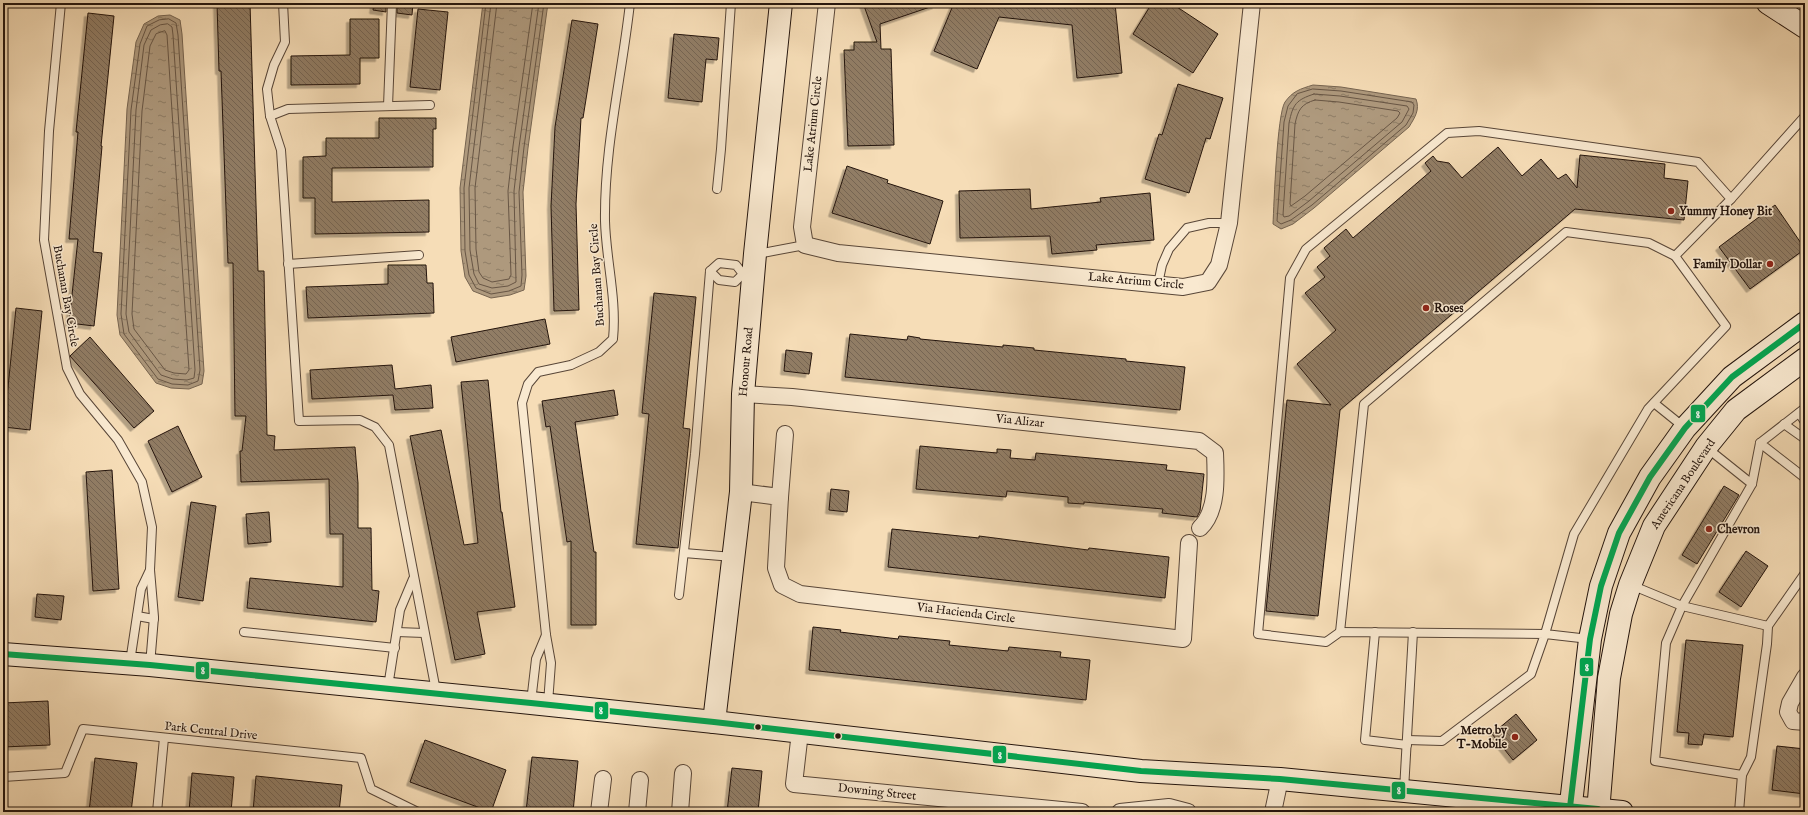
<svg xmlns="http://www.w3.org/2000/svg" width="1808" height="815" font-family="'IM FELL English',serif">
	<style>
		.water { fill: url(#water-ripples); stroke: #766450 }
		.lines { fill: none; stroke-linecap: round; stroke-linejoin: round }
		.shore { stroke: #685645; stroke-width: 1 }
		.building { fill: url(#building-back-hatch); stroke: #23140d; filter: url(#shadow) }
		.lane-casing { stroke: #584638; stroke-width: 10 }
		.street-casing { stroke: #584638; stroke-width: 18 }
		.secondary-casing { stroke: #23140d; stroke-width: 24 }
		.lane { stroke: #f9e9d0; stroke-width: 8 }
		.street { stroke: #f9e9d0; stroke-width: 16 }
		.secondary { stroke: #f9e9d0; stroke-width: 22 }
		.bus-1-casing { stroke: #f9e9d0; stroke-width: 9 }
		.bus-1 { stroke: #00a651; stroke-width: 6 }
		.poi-dot { fill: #8f2418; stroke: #f9e9d0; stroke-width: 1.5 }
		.bus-dot { fill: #23140d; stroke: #f9e9d0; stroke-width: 1.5 }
		.labels { text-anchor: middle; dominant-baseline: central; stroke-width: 3; stroke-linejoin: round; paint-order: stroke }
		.street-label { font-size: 12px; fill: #23140d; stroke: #f9e9d0 }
		.poi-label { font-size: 12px; font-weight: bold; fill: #23140d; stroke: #f9e9d0; text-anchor: start }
		.line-badge { stroke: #f9e9d0; stroke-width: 1.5 }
		.badge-label { font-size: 11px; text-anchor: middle; font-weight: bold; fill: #fff }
	</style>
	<defs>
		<pattern id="water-ripples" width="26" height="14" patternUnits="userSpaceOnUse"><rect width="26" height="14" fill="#ae997d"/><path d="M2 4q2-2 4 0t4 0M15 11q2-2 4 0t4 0" fill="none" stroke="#8d7c65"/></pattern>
		<pattern id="building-back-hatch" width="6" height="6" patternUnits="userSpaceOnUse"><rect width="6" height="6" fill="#917d65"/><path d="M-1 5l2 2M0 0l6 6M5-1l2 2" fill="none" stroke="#766552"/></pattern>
		<filter id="shadow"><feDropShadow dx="-3.5" dy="3.5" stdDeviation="0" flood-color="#0004"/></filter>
	</defs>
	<rect width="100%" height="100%" fill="#f6ddb7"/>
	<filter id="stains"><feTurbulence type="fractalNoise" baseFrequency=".005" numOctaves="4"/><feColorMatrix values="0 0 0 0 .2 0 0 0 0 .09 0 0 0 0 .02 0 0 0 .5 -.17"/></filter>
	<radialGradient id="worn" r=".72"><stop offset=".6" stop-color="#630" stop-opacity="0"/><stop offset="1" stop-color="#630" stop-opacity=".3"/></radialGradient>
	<g class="water">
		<polygon points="483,3 548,3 528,148 523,192 526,276 524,290 510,295 491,298 473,291 465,277 461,251 460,188"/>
		<polygon points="170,15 180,20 182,34 204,371 202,384 189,389 171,388 156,383 120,335 117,315 127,109 136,42 144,24 158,16"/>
		<path d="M 1313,85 L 1341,87 L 1416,99 C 1420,110 1415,117 1409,127 L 1314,208 L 1293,224 L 1281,229 L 1273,224 C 1274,204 1277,114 1285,102 C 1293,91 1300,89 1313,85 Z"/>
	</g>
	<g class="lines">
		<g class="shore">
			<polyline points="486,3 464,188 465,251 469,275 476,288 491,294 509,291 521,286 522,275 519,192 524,147 544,3"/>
			<polyline points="491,3 469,188 470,250 474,274 479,284 492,288 508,286 516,282 514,191 519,147 539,3"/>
			<polyline points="497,3 475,188 476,249 479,272 483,278 492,282 509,279 511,275 508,191 513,146 533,3"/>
			<polygon points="169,19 176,23 178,35 200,370 198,381 188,385 172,384 158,379 124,334 121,314 131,110 140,44 147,26 159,20"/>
			<polygon points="168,24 172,27 173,35 195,370 194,378 187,380 173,379 161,375 129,332 126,314 136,110 144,45 151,30 160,25"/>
			<polygon points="165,31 167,35 189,370 186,374 174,373 165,370 134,329 132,314 142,111 150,46 156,34"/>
			<polygon points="1313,89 1341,91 1412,102 1414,105 1413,113 1406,125 1312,205 1291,220 1281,224 1277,221 1284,122 1288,106 1297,94"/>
			<path d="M 1314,94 L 1340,96 L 1407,106 L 1409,109 L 1402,122 L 1309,201 L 1289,216 L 1284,217 L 1283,215 L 1289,123 C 1293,104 1296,100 1314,94 Z"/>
			<path d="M 1315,100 L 1339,102 L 1398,111 L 1400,113 L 1397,118 L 1305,196 L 1291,206 L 1290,204 L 1295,124 C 1298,110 1301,104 1315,100 Z"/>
		</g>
	</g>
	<g class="building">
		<polygon points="217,3 250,3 258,271 264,271 267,435 275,436 274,450 355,447 358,483 358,528 371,528 372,590 379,591 376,622 247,608 250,578 343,587 343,534 330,534 329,479 241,482 240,451 242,451 246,416 235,416 233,263 228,263 221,71 219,71"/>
		<polygon points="374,3 386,3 386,12 373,10"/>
		<polygon points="397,3 413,3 412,15 397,13"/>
		<polygon points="863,3 935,3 936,5 880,24 881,49 891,49 894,145 848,146 844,50 854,50 854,42 877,42"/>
		<polygon points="954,3 1115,3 1122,73 1077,78 1072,25 999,17 977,69 934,51"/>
		<polygon points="1152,3 1171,3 1218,34 1193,73 1133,34"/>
		<polygon points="418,9 448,12 440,90 410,87"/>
		<polygon points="88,13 114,16 101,146 102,146 93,252 102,253 94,326 69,323 78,239 69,239 78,132 76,132"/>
		<polygon points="350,19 379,19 379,58 360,58 360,84 291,85 291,56 350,55"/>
		<polygon points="572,20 598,24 583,118 581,118 576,204 579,310 554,311 551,206 555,127"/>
		<polygon points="674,34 719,38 717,60 706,59 702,102 668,98"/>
		<polygon points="1178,84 1223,98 1210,139 1206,138 1189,193 1145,179 1159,134 1162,135"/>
		<polygon points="379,118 436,118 436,129 433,129 433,167 332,168 332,202 429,200 429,232 315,234 315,198 303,198 303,157 326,156 326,138 379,138"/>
		<polygon points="1498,147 1522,176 1541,159 1558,179 1566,174 1577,188 1580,155 1665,164 1664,178 1688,181 1684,220 1575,209 1340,410 1318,616 1266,611 1287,400 1331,405 1297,364 1336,330 1305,293 1325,277 1317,267 1330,256 1324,248 1346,229 1353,238 1431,171 1425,163 1433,156 1437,161 1449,163 1462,178"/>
		<polygon points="847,166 888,180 887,183 943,201 930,244 832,213"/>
		<polygon points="1030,189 1031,209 1101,202 1100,198 1150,193 1154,240 1096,245 1097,250 1052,254 1050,236 960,238 959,191"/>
		<polygon points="1775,205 1805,249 1750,289 1719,247"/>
		<polygon points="388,265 426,265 427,283 433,283 434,313 308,318 306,287 388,284"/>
		<polygon points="654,293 696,297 683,428 690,429 678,548 636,544 649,414 642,413"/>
		<polygon points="16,308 42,311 30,430 4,427"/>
		<polygon points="545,319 550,344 456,362 451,337"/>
		<polygon points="850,334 907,340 908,336 920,338 920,339 1003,347 1003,345 1034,348 1034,350 1126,359 1126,361 1185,367 1180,410 845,377"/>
		<polygon points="90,337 154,411 134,428 70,356"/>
		<polygon points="786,350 812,353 809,374 784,371"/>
		<polygon points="392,365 395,389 431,385 433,408 395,410 393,395 312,399 310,370"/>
		<polygon points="488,380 501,512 502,512 515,607 477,612 485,654 455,660 410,436 441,430 464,545 478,543 461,382"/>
		<polygon points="614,390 618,415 575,422 594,552 596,552 596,625 571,625 571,541 567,542 550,426 546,427 542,401"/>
		<polygon points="178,426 202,477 172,492 148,441"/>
		<polygon points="920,446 997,453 997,449 1011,450 1010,458 1035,460 1036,453 1167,465 1166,470 1204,474 1200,511 1197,517 1162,513 1163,509 1084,502 1084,504 1068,503 1068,497 1007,491 1006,497 916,489"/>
		<polygon points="112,470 119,589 93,591 86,472"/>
		<polygon points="1724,486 1739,495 1697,564 1682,555"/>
		<polygon points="831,489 849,491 847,512 829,510"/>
		<polygon points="191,502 216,506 203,601 178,597"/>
		<polygon points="269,512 271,542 248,544 246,514"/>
		<polygon points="892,529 979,538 979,536 1088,550 1089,548 1169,557 1165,598 888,567"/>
		<polygon points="1746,551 1768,566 1741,607 1719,592"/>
		<polygon points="37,594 64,596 61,620 35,617"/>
		<polygon points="813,627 841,630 840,632 898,639 899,636 950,641 949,645 1008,651 1009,647 1061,652 1060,657 1090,660 1086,700 809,670"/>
		<polygon points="1686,640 1743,645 1733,737 1704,734 1702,745 1688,744 1689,733 1677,732"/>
		<polygon points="48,701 50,745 3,747 3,703"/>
		<polygon points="1516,714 1537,740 1513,760 1492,734"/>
		<polygon points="425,740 506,770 491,812 410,782"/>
		<polygon points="1777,746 1805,749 1805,794 1772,790"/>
		<polygon points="532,757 578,761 573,812 526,812"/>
		<polygon points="95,758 137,763 131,812 89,812"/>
		<polygon points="732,768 762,771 758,812 727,812"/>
		<polygon points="192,773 234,777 231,812 189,812"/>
		<polygon points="256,776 342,785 339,812 253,812"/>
	</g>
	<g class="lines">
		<g class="lane-casing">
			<g id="lane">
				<polyline points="61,3 49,131 44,240 67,368 80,394 118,440 142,482 152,527 150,570 154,617 150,665"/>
				<polyline points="283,3 285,42 274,65 267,89 270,116 281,150 299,421 360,420 375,427 389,445 436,691"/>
				<polyline points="743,3 757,3"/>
				<polyline points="388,106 392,3"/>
				<polyline points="270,116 288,109 430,105"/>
				<polyline points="717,189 721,149 731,3"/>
				<polyline points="1731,199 1805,116"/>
				<polyline points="757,254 805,245"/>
				<polyline points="288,264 419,255"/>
				<polyline points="743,274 735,282 719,280 710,271 719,263 736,265 743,274 752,275"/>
				<polyline points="1158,284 1162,265 1169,249 1187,228 1209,223 1229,223"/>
				<polyline points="1654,403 1685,428"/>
				<polyline points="1805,408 1760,443 1805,478"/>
				<polyline points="1799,413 1805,422"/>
				<polyline points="1784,424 1805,439"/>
				<polyline points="1707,448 1752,484"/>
				<polyline points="684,553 733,557"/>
				<polyline points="1631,585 1682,606 1752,484 1760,443"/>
				<polyline points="679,595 695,454 710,271"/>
				<polyline points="137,616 154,619"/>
				<polyline points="244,632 395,648"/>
				<polyline points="397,632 424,633"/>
				<polyline points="1340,632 1364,404 1566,232 1649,243 1675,256"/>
				<polyline points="1375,632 1365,740 1407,745"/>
				<polyline points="130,662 141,589 150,570"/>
				<polyline points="388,687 400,610 413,579"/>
				<polyline points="531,702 536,659 546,635"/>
				<path d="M 548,703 L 551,663 L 546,635 L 522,403 L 528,384 L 538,372 L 571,365 L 599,352 L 613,339 C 617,299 606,260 605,221 C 604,147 622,76 630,3"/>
				<polyline points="1407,740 1442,741 1531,674 1545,634 1340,632 1326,642 1258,634 1290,278 1306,249 1447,133 1479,131 1698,162 1731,199 1675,256 1726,326 1648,409 1574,534 1545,634 1589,639"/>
				<polyline points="1742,775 1655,761 1666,643 1682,606 1768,626"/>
				<polyline points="3,777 65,773 83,729 361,758 371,789 418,812"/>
				<polyline points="1404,790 1413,632"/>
				<polyline points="157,812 164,738"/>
				<polyline points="1739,812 1742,775 1751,757 1767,644 1768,626 1805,573"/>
			</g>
		</g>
		<g class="street-casing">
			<g id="street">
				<polyline points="827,3 802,227 805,245 838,253 1183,287 1208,282 1219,265 1229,223 1252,3"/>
				<path d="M 743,394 L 792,397 L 1199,441 L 1215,453 C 1216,477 1218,511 1200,528"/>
				<polyline points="741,492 780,497 776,568 782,585 800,594 1183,639 1189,543"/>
				<polyline points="780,497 785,434"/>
				<polyline points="1805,677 1790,703 1788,712 1793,721 1805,722"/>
				<polyline points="800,732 794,784 1082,812"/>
				<polyline points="599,812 603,779"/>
				<polyline points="637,812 640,780"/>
				<polyline points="680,812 683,773"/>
				<polyline points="1120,812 1169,807 1188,812"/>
				<polyline points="1273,812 1280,779"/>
			</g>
		</g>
		<g class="secondary-casing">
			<g id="secondary">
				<polyline points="1768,3 1805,27"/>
				<polyline points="3,654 150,665 531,703 714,722 1141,771 1280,779 1622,812"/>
				<polyline points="714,722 741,492 743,394 755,254 781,3"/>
				<polyline points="1570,812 1590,639 1601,586 1619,533 1650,477 1685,428 1732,377 1805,323"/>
				<polyline points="1598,812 1609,678 1621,614 1630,585 1654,526 1706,447 1736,410 1805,359"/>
			</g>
		</g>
		<use href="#lane" class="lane"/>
		<use href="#street" class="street"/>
		<use href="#secondary" class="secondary"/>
		<g class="bus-1-casing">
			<g id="bus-1">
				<polyline points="3,654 150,665 531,703 714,722 1141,771 1280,779 1598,809"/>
				<polyline points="1570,807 1590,639 1601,586 1619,533 1650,477 1685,428 1732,377 1805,323"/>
			</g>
		</g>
		<use href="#bus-1" class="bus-1"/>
	</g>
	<g class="poi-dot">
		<circle cx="1671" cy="211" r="4"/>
		<circle cx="1770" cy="264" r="4"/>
		<circle cx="1426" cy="308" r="4"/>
		<circle cx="1709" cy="529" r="4"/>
		<circle cx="1515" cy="737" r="4"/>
	</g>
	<g class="bus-dot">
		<circle cx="758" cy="727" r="3.5"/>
		<circle cx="838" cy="736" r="3.5"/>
	</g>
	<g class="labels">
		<g class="street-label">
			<text transform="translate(813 124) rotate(-84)">Lake Atrium Circle</text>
			<text transform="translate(597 275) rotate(-94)">Buchanan Bay Circle</text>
			<text transform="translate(1136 281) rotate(5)">Lake Atrium Circle</text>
			<text transform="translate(66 296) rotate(80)">Buchanan Bay Circle</text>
			<text transform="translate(746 362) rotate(-85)">Honour Road</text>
			<text transform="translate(1020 421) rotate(6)">Via Alizar</text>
			<text transform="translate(1683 484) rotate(-56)">Americana Boulevard</text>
			<text transform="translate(966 613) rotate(7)">Via Hacienda Circle</text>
			<text transform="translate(211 731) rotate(6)">Park Central Drive</text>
			<text transform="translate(877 792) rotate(6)">Downing Street</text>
		</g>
		<g class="poi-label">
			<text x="1679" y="211">Yummy Honey Bit</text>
			<text x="1762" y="264" text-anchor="end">Family Dollar</text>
			<text x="1434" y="308">Roses</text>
			<text x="1717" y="529">Chevron</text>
			<text x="1507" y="730" text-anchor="end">Metro by<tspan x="1507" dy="14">T-Mobile</tspan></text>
		</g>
	</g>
	<g class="line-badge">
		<rect x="1690" y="404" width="16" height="19" rx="4" fill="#00a651"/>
		<rect x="1579" y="657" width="15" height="20" rx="4" fill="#00a651"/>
		<rect x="195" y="661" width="15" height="19" rx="4" fill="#00a651"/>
		<rect x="594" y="701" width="15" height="19" rx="4" fill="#00a651"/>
		<rect x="992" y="745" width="15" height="19" rx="4" fill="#00a651"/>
		<rect x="1391" y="781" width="15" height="19" rx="4" fill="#00a651"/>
	</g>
	<g class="badge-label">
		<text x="1698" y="418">8</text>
		<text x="1587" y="671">8</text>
		<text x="203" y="674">8</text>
		<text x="601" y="714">8</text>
		<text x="1000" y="759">8</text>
		<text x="1399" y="794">8</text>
	</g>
	<rect width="1808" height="815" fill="none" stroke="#f6ddb7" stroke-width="16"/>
	<rect x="4" y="4" width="1800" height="807" fill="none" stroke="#23140d" stroke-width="2"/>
	<rect x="8" y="8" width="1792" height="799" fill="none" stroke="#23140d"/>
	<rect width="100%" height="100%" filter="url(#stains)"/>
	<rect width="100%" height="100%" fill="url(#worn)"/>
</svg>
